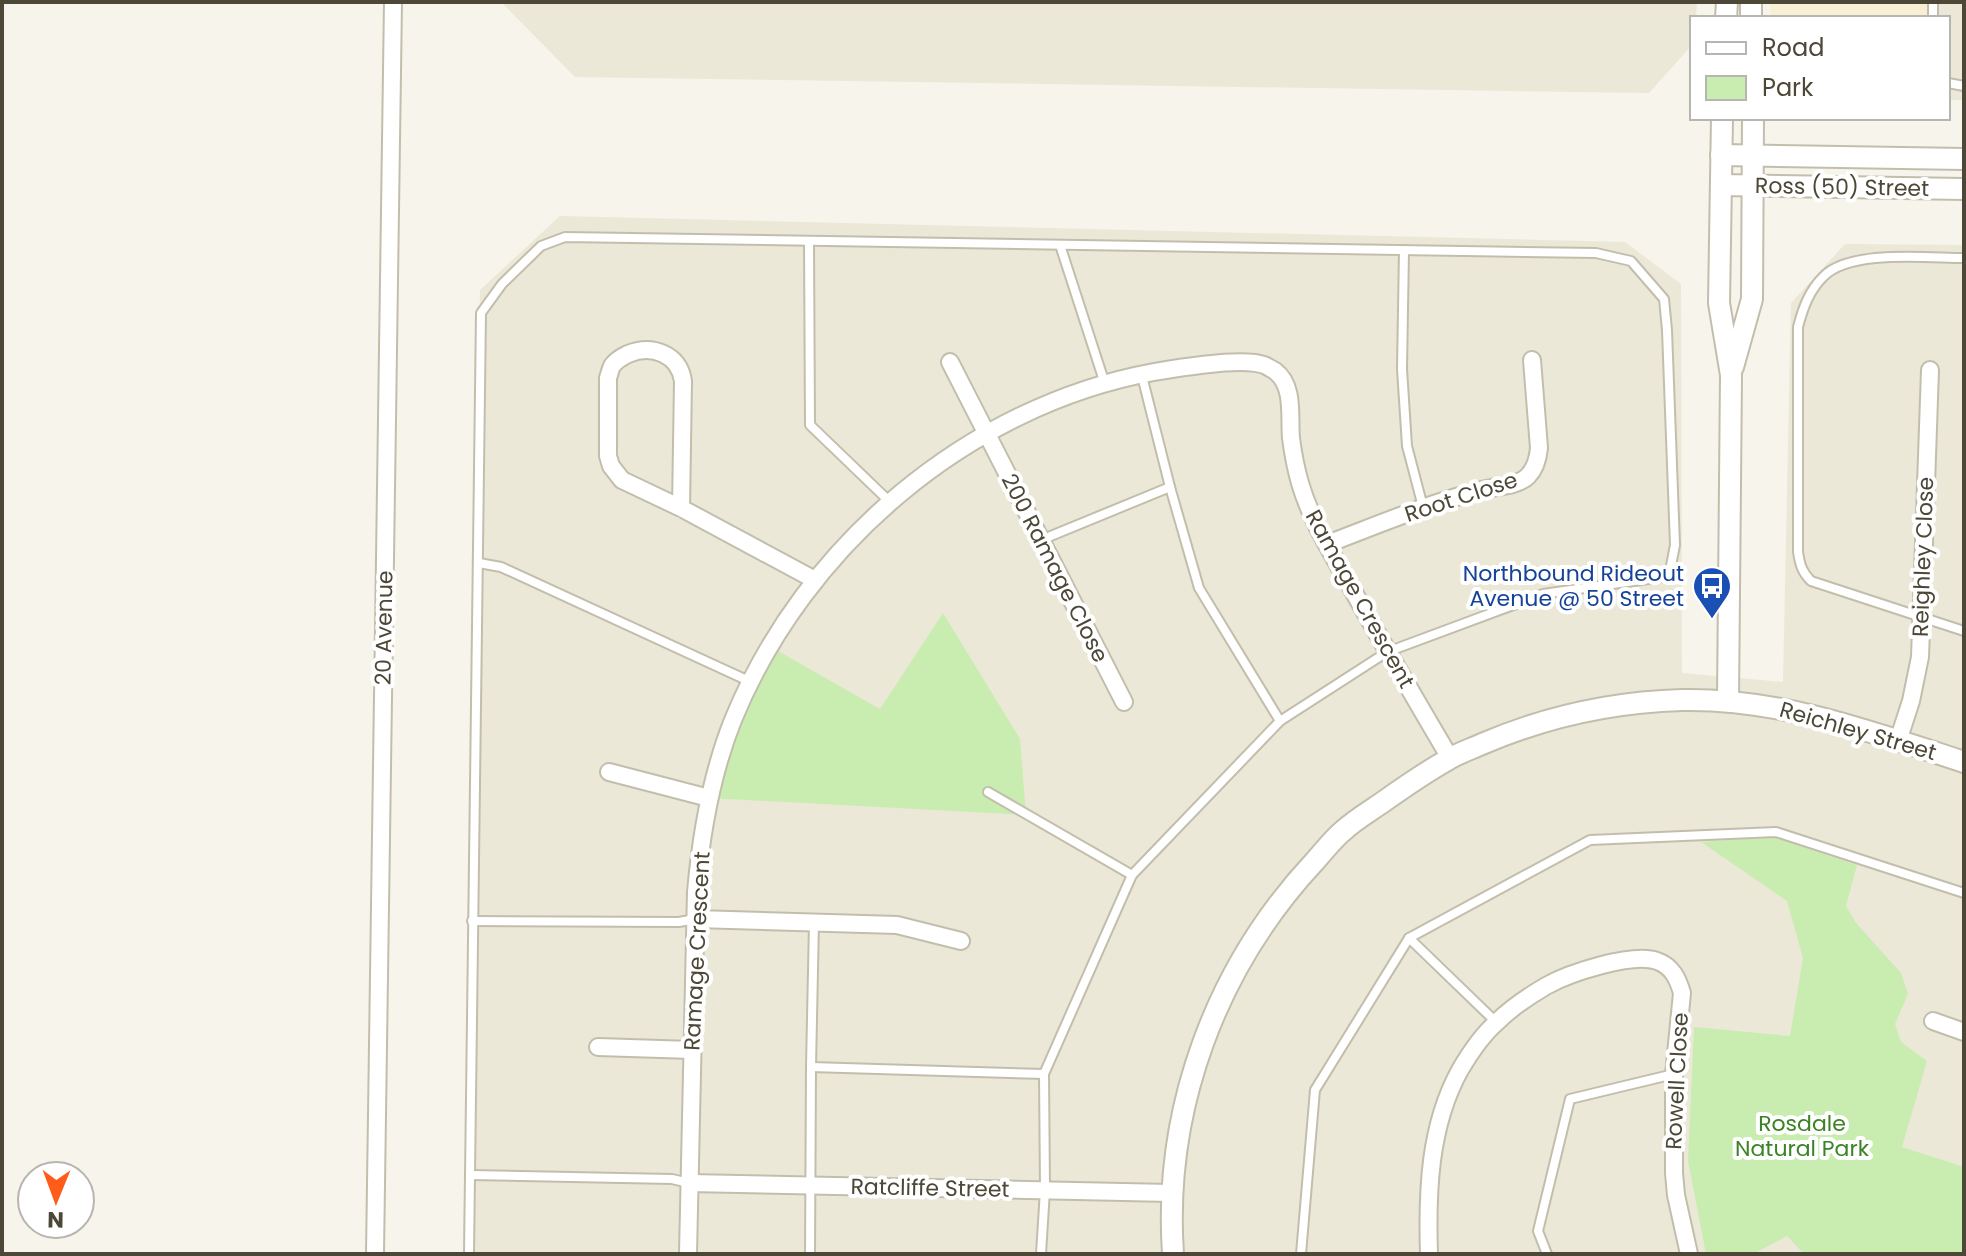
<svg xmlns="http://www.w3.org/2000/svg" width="1966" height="1256" font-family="Poppins,sans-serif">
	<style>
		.residential { fill: #ebe8d8 }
		.commercial { fill: #f9efd5 }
		.park { fill: #c9edb1 }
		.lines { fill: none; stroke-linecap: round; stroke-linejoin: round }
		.service-casing { stroke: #c3beac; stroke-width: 12 }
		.minor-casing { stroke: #c3beac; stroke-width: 20 }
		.tertiary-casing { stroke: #c3beac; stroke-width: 24 }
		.service { stroke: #fff; stroke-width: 8 }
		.minor { stroke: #fff; stroke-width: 16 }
		.tertiary { stroke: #fff; stroke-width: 20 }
		.labels { text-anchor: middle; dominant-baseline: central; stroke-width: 8; stroke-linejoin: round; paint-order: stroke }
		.street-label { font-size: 22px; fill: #4c4737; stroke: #fff }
		.transit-label { font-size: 22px; fill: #164399; stroke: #fff; text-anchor: end }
		.park-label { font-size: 22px; fill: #3b8325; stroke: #fff }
	</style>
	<rect width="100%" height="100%" fill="#f6f4eb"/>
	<g class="residential">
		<polygon points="501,2 1697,2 1696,18 1692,18 1692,45 1649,93 575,77"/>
		<polygon points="1928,2 1964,2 1964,100 1948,100 1948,18 1927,18"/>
		<polygon points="560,216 1625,242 1681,284 1682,673 1783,682 1791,303 1845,244 1964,245 1964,1254 463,1254 480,290"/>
	</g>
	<polygon class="commercial" points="1770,2 1928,2 1927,18 1771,18"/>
	<g class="park">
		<polygon points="943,613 1020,739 1026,815 709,798 771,647 880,709"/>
		<polygon points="1773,837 1857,865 1846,906 1856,923 1901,973 1908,994 1895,1024 1901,1042 1927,1061 1902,1147 1964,1167 1964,1254 1804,1254 1787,1236 1753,1254 1706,1254 1688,1161 1694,1027 1790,1036 1803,958 1787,901 1701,842"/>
	</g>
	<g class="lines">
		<g class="service-casing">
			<g id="service">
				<polyline points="1933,18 1933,2"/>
				<polyline points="1948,83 1964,86"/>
				<polyline points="809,241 810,425 890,502"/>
				<polyline points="1060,245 1105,384"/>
				<polyline points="1404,250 1402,369 1407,446 1423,507"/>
				<path d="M 1964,258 C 1928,258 1849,249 1823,277 C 1809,291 1803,308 1798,327 L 1798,552 C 1800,565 1802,572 1811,581 L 1964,631"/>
				<polyline points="1142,376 1170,487 1199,588 1280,721"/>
				<polyline points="1041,540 1170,487"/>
				<polyline points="479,563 501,567 751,682"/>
				<polyline points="988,792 1132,875"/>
				<polyline points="472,921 679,922 695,919"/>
				<polyline points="1409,938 1496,1022"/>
				<polyline points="811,1067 1044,1074"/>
				<polyline points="471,1175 672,1179 689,1183"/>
				<polyline points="469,1254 481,313 502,284 541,246 565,237 1596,253 1631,261 1664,299 1667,330 1675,545 1669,576 1543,594 1387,652 1280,721 1132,875 1044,1074 1045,1190 1041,1254"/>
				<polyline points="810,1254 811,1067 814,922"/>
				<polyline points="1301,1254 1315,1090 1409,938 1590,840 1776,832 1964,893"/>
				<polyline points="1547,1254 1538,1231 1570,1099 1674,1074"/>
			</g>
		</g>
		<g class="minor-casing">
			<g id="minor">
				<polyline points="950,362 1124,702"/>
				<path d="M 681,508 L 683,381 C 679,354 652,344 628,354 C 622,357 616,360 612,366 C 611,368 609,375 608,378 L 608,456 L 611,466 L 622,480 L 681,508 L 815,580"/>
				<path d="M 1327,544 C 1380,524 1431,502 1486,489 C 1499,486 1518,486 1528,476 C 1535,469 1538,458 1539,448 L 1532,360"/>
				<polyline points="1898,741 1911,701 1920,657 1930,370"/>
				<polyline points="609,772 709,798"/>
				<polyline points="696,919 897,925 961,941"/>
				<polyline points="1933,1021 1964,1032"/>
				<polyline points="598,1047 692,1050"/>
				<polyline points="689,1183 1171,1193"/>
				<polyline points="375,1254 393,2"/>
				<path d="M 688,1254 L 696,892 C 701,834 711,775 733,720 C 804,546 968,406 1154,372 C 1177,368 1243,357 1264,365 C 1267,366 1273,370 1275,371 C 1295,386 1289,417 1291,438 C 1293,454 1296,469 1300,483 C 1311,521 1333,555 1352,589 C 1384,646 1417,702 1450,758"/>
				<path d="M 1429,1254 C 1427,1192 1429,1126 1460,1070 C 1470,1053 1482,1035 1497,1022 C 1511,1008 1529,996 1546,986 C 1569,973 1633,952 1657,961 C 1672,966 1678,979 1682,993 L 1674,1074 L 1674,1173 L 1676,1195 L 1689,1254"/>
			</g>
		</g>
		<g class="tertiary-casing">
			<g id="tertiary">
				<polyline points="1751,2 1751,18"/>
				<polyline points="1726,18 1727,2"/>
				<polyline points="1722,118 1719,303 1731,375 1728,701"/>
				<polyline points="1721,155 1964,159"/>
				<polyline points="1721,185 1964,189"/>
				<polyline points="1733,367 1752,299 1753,118"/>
				<path d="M 1173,1254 C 1163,1109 1216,967 1315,861 C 1324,851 1333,839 1344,830 C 1355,820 1370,811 1383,802 C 1404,787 1426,772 1449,759 C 1459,753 1471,749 1482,744 C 1545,717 1613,702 1682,700 C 1780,698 1872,732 1964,762"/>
			</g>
		</g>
		<use href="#service" class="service"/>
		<use href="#minor" class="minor"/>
		<use href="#tertiary" class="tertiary"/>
	</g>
	<defs>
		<g id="bus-pin" transform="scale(2)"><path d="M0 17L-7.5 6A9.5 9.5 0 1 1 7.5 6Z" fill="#1a4fb4" stroke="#fff"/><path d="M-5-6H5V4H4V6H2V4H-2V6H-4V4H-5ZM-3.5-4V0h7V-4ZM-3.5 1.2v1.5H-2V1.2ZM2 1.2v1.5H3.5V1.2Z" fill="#fff"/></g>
	</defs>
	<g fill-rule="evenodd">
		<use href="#bus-pin" x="1712" y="586"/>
	</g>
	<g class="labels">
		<g class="street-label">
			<text transform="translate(1842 187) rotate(1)">Ross (50) Street</text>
			<text transform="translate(1461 497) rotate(-18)">Root Close</text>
			<text transform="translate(1923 557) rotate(-88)">Reighley Close</text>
			<text transform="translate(1055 568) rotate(63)">200 Ramage Close</text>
			<text transform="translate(1360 599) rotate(61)">Ramage Crescent</text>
			<text transform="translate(384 628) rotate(-89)">20 Avenue</text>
			<text transform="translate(1858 731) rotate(16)">Reichley Street</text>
			<text transform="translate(697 951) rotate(-87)">Ramage Crescent</text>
			<text transform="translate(1677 1081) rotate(-87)">Rowell Close</text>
			<text transform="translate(930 1188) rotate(1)">Ratcliffe Street</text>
		</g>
		<g class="transit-label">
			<text x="1684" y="573">Northbound Rideout<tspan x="1684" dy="25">Avenue @ 50 Street</tspan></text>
		</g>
		<g class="park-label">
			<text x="1802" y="1123">Rosdale<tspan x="1802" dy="25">Natural Park</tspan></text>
		</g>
	</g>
	<rect width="1966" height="1256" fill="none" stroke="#4c4737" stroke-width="8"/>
	<rect x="1690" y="16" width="260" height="104" fill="#ffffff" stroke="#b7b5af" stroke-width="2"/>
	<rect x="1706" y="42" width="40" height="12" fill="#ffffff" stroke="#b7b5af" stroke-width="2"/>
	<text x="1762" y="56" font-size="24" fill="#4c4737">Road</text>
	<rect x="1706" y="76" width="40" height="24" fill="#c9edb1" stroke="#b7b5af" stroke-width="2"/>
	<text x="1762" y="96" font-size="24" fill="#4c4737">Park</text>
	<g transform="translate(56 1200) rotate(181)"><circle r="38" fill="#ffffff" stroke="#b7b5af" stroke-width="2"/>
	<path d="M0-6L14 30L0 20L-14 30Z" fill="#ff5c19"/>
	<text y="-12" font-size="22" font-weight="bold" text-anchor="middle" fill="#4c4737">N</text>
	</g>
</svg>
